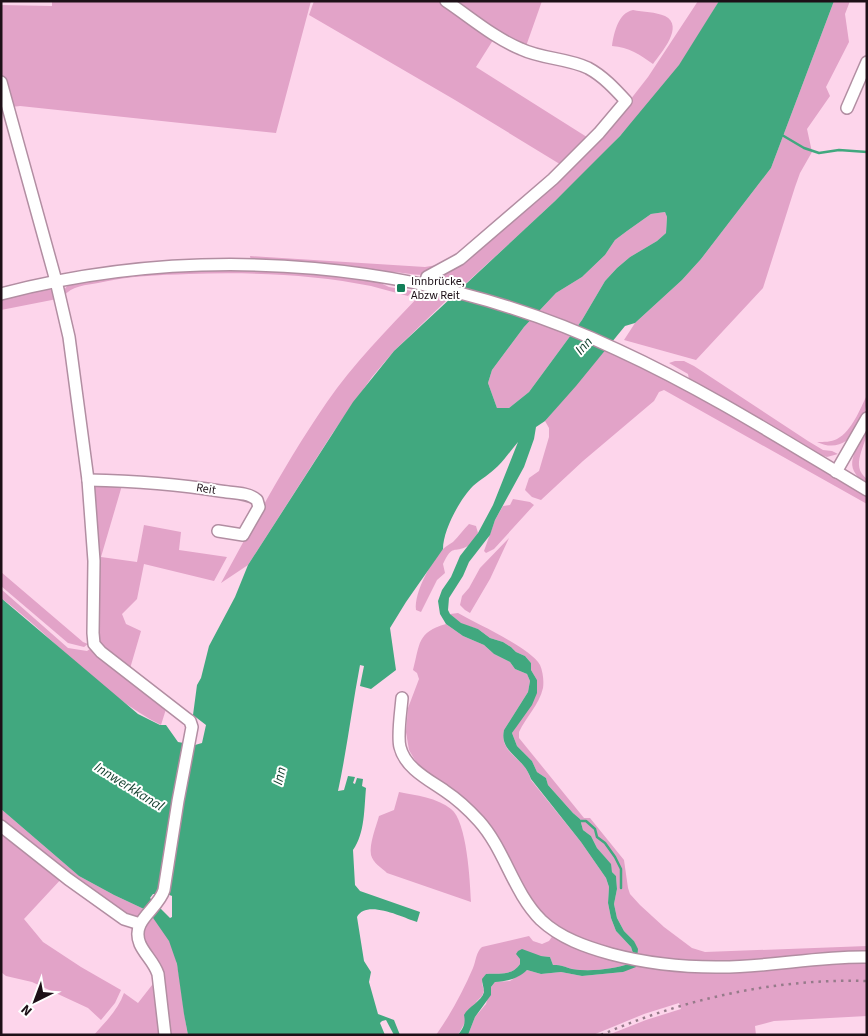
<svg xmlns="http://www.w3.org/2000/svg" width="868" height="1036" font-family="'Source Sans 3',sans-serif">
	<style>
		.green { fill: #e2a3c8 }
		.water { fill: #41a87f; fill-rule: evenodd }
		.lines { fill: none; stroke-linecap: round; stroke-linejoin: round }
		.stream { stroke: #41a87f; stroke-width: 2.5 }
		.minor-casing { stroke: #b28ea2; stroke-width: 14 }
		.minor { stroke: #fff; stroke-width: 11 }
		.rail { stroke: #967b8a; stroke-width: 2.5; stroke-dasharray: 2.5 5; stroke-linecap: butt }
		.poi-dot { fill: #137e59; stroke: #fff; stroke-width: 2 }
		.labels { text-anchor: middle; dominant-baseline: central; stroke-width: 4; stroke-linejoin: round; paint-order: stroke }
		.poi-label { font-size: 12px; fill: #1d1017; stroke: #fff; text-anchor: start }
		.street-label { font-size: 12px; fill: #1d1017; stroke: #fff }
		.water-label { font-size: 14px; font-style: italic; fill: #174231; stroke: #fff }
	</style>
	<rect width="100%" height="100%" fill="#fdd5eb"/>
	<g class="green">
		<polygon points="52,1 311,1 276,133 20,106 12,107 1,71 1,5 52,6"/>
		<polygon points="314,1 442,1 495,37 476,67 590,139 563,166 455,100 309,15"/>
		<polygon points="449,1 542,1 525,49"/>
		<path d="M 698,1 L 719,1 C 706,23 693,45 679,66 C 617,148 539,216 463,286 L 435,279 L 464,258 L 623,109 L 648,77 Z"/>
		<polygon points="834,1 850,1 845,14 849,42 826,87 830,96 807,129 812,152 800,173 795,187 763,288 696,360 624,340 635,323 682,280 701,259 771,168"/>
		<path d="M 633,10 C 643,12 656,12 665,16 C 685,26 661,53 653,64 C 640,55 629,47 612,46 C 614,33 618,13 633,10 Z"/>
		<polygon points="665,212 667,217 666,233 657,241 630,257 617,268 605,281 582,320 529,392 509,408 497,408 488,383 492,370 524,327 556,293 582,277 605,255 615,240 627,231 651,214"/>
		<path d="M 467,250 C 454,258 437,275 422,275 C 408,275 396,270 382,273 L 251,261 L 250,256 L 425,267 L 437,265 Z"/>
		<path d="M 227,269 L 328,274 L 374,280 L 389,287 L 412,291 L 408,296 C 396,293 383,289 371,286 C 313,274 248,272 189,274 C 159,275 128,276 98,283 C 87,285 71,286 64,296 C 63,289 66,286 73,283 L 171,272 Z"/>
		<polygon points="50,289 54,293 57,299 1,310 1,298"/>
		<path d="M 421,291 L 449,298 L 394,351 L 372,377 L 332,434 L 248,565 L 221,583 C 254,522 287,460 327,402 C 353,364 387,330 419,296 Z"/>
		<polygon points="605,350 669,381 762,433 867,496 867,504 664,390 659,392 654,401 583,461 541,500 532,497 525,490 529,478 539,471 549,437 549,428 545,421"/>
		<polygon points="675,361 684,361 694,366 808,441 823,450 832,451 838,454 827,457 821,455 689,379 688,374 669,363"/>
		<path d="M 867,395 C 867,422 848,457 817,442 C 824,442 831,442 837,439 C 852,431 860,409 867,395 Z"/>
		<path d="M 867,429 C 867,446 849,465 867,479 L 867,484 C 840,467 856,451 867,429 Z"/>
		<polygon points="123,482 101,557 137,562 144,525 181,532 179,550 227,557 214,581 144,564 137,599 122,614 126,624 141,631 129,672 99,645 93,486 95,484"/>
		<polygon points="513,499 530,502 534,505 494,549 486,553 484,551 495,520 503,506 510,505"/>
		<path d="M 469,524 L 476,526 L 478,533 C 475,538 472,543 468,546 C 453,554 453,543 443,564 L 445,573 L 437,580 L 421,612 L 416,610 C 414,592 431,562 443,549 C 446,546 450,544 453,542 C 459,536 463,530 469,524 Z"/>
		<polygon points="509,538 490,579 470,613 465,610 460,605 462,596 469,588 480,568"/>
		<polygon points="1,572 83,642 88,644 84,647 68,643 1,586"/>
		<path d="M 1,589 L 68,648 L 87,651 L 93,647 L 167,706 L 161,725 C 100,694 56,639 1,598 Z"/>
		<path d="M 458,613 C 477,624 531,648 540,665 C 543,672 544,681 543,688 C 539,705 526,717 519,732 L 519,738 L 584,818 L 590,818 L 624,860 L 628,888 L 630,894 L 640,905 L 664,927 L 692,948 L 705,952 L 867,946 L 867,1016 L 774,1021 L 755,1026 L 756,1035 L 608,1035 L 646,1020 L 681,1009 L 679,1003 L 644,1014 L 593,1035 L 468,1035 L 475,1017 L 486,1004 L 491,987 L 495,982 L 510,981 L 527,970 L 541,974 L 561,972 L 582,976 L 623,972 L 638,956 L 634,941 L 624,931 L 617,918 L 614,904 L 617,889 L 616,876 L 612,872 L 610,864 L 597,848 L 591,836 L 583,830 L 580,819 L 573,813 L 548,785 L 546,778 L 537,772 L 532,761 L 517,746 L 512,733 L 520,720 L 537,680 L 531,670 L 531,663 L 525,656 L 516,652 L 511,647 L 503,642 L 490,638 L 478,629 L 461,624 L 450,614 Z"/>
		<path d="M 446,624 L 463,636 L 484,645 L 494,654 L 510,662 L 515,669 L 527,674 L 530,681 L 528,692 L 504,730 C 500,747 513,754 523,765 C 527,769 529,774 531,780 L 581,842 L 606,878 L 609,887 L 608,903 L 611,918 L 616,931 L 631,947 L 634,956 L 616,952 L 558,929 L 536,908 L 525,891 L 510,858 L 496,834 L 475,812 L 426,775 L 416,762 L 409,750 L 406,732 L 408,708 L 419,679 L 417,673 L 413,670 C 420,644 417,632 446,624 Z"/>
		<path d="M 399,792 C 415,795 438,798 451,809 C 467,821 470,881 471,902 L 387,873 C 382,868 373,863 371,855 C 369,844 376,827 379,816 L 394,810 Z"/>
		<polygon points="1,809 79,876 114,895 146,910 134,919 128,917 1,824"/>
		<polygon points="1,828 63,877 24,919 43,942 81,967 121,990 115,1003 101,1020 88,1008 32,982 6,976 1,972"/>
		<path d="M 151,915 C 157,923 164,931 169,940 C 181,963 182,1008 188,1035 L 168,1035 L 143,934 L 146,922 Z"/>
		<path d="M 554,934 L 632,963 C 614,969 591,972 572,969 C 564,967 563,965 553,965 L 550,957 L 541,956 L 520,959 L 520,964 C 512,976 500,973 486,974 L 482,983 L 484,991 L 482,996 L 477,1001 L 458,1035 L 436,1035 C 451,1014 463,991 473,968 C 476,961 476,952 482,947 L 529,936 L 533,941 L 542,944 L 549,941 Z"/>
		<path d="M 156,980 L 162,1035 L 94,1035 C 106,1021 118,1010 124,993 L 138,1003 Z"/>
	</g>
	<path class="water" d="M 719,1 L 834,1 L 771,168 L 701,259 L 682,280 L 635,323 L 625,326 L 576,386 L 545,421 L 536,427 L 534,439 L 524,467 L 495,520 L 490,535 L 469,562 L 463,576 L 449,598 L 448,610 L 450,614 L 461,623 L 478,629 L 490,638 L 503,642 L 511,647 L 516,652 L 525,656 L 531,663 L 531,670 L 537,680 L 537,693 L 532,705 L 512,733 L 517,746 L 532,761 L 537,772 L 546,778 L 548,785 L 573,813 L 580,819 L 583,830 L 591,836 L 597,848 L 611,864 L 612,872 L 616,876 L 617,889 L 614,904 L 617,918 L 624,931 L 634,941 L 638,949 L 636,967 L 623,972 L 582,976 L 561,972 L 541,974 L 527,970 C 518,979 507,981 495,982 L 491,987 L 491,995 L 475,1017 L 468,1035 L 458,1035 C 463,1028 466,1024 464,1015 C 468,1007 482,1001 484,992 C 484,988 482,983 482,979 L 486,974 C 500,973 512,976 520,964 L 520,959 L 516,954 L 518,951 L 522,949 L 541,956 L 550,957 L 553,965 C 563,965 564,967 572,969 C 591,972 614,969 632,963 L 634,956 L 631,947 L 616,931 L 611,918 L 608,903 L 609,887 L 606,878 L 581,842 L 531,779 C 529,774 527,769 523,765 C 514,754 500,747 504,730 L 528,692 L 530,681 L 527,674 L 515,669 L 510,662 L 494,654 L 484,645 L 463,636 L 446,624 L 440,614 L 438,601 L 442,590 L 451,577 L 460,556 L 478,533 L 493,505 L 518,442 C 511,450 505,459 498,466 C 490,474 481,479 473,486 C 460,499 443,530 443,549 L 406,602 L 390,628 L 396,670 L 371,689 L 360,686 L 364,666 L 360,665 C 352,707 347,749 338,791 L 344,790 L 348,776 L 355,777 L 353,783 L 355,784 L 357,778 L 363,779 L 362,786 L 366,788 C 364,809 365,833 353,850 L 355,885 L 360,891 L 420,912 L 417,922 C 402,917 366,899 357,917 L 364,961 L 371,972 L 369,982 L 378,1014 L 394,1020 L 400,1035 L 394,1035 L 386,1020 L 382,1021 L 380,1023 L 385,1035 L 188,1035 L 184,1014 L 177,964 L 169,941 L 151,915 L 146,910 L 114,895 L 79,876 L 1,809 L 1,598 L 138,714 L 160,725 L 166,725 L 178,742 L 195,745 L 202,743 L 206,725 L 193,715 L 197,685 L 201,678 L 209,646 L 235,597 L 248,565 L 353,402 L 394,351 L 555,201 L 620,136 L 679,65 ZM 665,212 L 667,217 L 666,233 L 657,241 L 630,257 L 617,268 L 605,281 L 582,320 L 529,392 L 509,408 L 497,408 L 488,383 L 492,370 L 524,327 L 556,293 L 582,277 L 605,255 L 615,240 L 627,231 L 651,214 ZM 153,894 L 167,894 L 172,896 L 172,917 L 170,918 L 150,898 Z"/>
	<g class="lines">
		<g class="stream">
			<polyline points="782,135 804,148 819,153 839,150 867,152"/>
			<polyline points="578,821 586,821 595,829 597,837 605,843 615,857 621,869 621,888"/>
		</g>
		<g class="minor-casing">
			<g id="minor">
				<path d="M 1,82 L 56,281 L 69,337 L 88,480 L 94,561 L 93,633 L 94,644 L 101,652 L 186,718 L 190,721 L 192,727 L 178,801 L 164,890 C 158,910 130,920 140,944 C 145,955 154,962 158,974 L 165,1035"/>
				<polyline points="847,108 867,62"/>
				<path d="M 425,285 L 427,277 L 460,259 L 553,179 L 599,133 L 626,101 C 615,89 603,76 588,68 C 567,58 542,59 521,49 C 494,38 470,17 446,1"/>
				<path d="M 1,294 C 204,241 428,260 618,350 C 705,390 785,441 867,490"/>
				<polyline points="836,472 867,418"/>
				<path d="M 88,480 C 133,481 176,484 220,491 C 232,493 248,492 257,500 L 259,507 L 243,535 L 218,531"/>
				<path d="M 402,698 C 401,711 397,736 400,747 C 405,768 429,780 445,791 C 457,799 469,810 479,821 C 505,850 513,892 541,920 C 560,938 586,947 611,954 C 645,963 681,967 716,967 C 766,968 816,956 867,957"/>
				<polyline points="1,826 68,879 124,919 140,924"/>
			</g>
		</g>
		<use href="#minor" class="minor"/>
		<path class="rail" d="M 601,1035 C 683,999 777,978 867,981"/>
	</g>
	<rect class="poi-dot" x="396" y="283" width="10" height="10" rx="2.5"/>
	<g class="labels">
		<g class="poi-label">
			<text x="411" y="281">Innbrücke,<tspan x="411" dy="14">Abzw Reit</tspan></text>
		</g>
		<g class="street-label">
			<text transform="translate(206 489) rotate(9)">Reit</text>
		</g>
		<g class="water-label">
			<text transform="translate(584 346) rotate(-48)">Inn</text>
			<text transform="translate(280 776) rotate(-76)">Inn</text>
			<text transform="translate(129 787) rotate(32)">Innwerkkanal</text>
		</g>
	</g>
	<rect width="868" height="1036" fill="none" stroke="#1d1017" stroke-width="5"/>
	<g transform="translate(35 1001) rotate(222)" stroke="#ffffff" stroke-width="4" paint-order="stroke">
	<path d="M0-4L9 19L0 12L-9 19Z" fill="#1d1017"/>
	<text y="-8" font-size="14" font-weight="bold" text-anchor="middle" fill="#1d1017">N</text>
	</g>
</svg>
